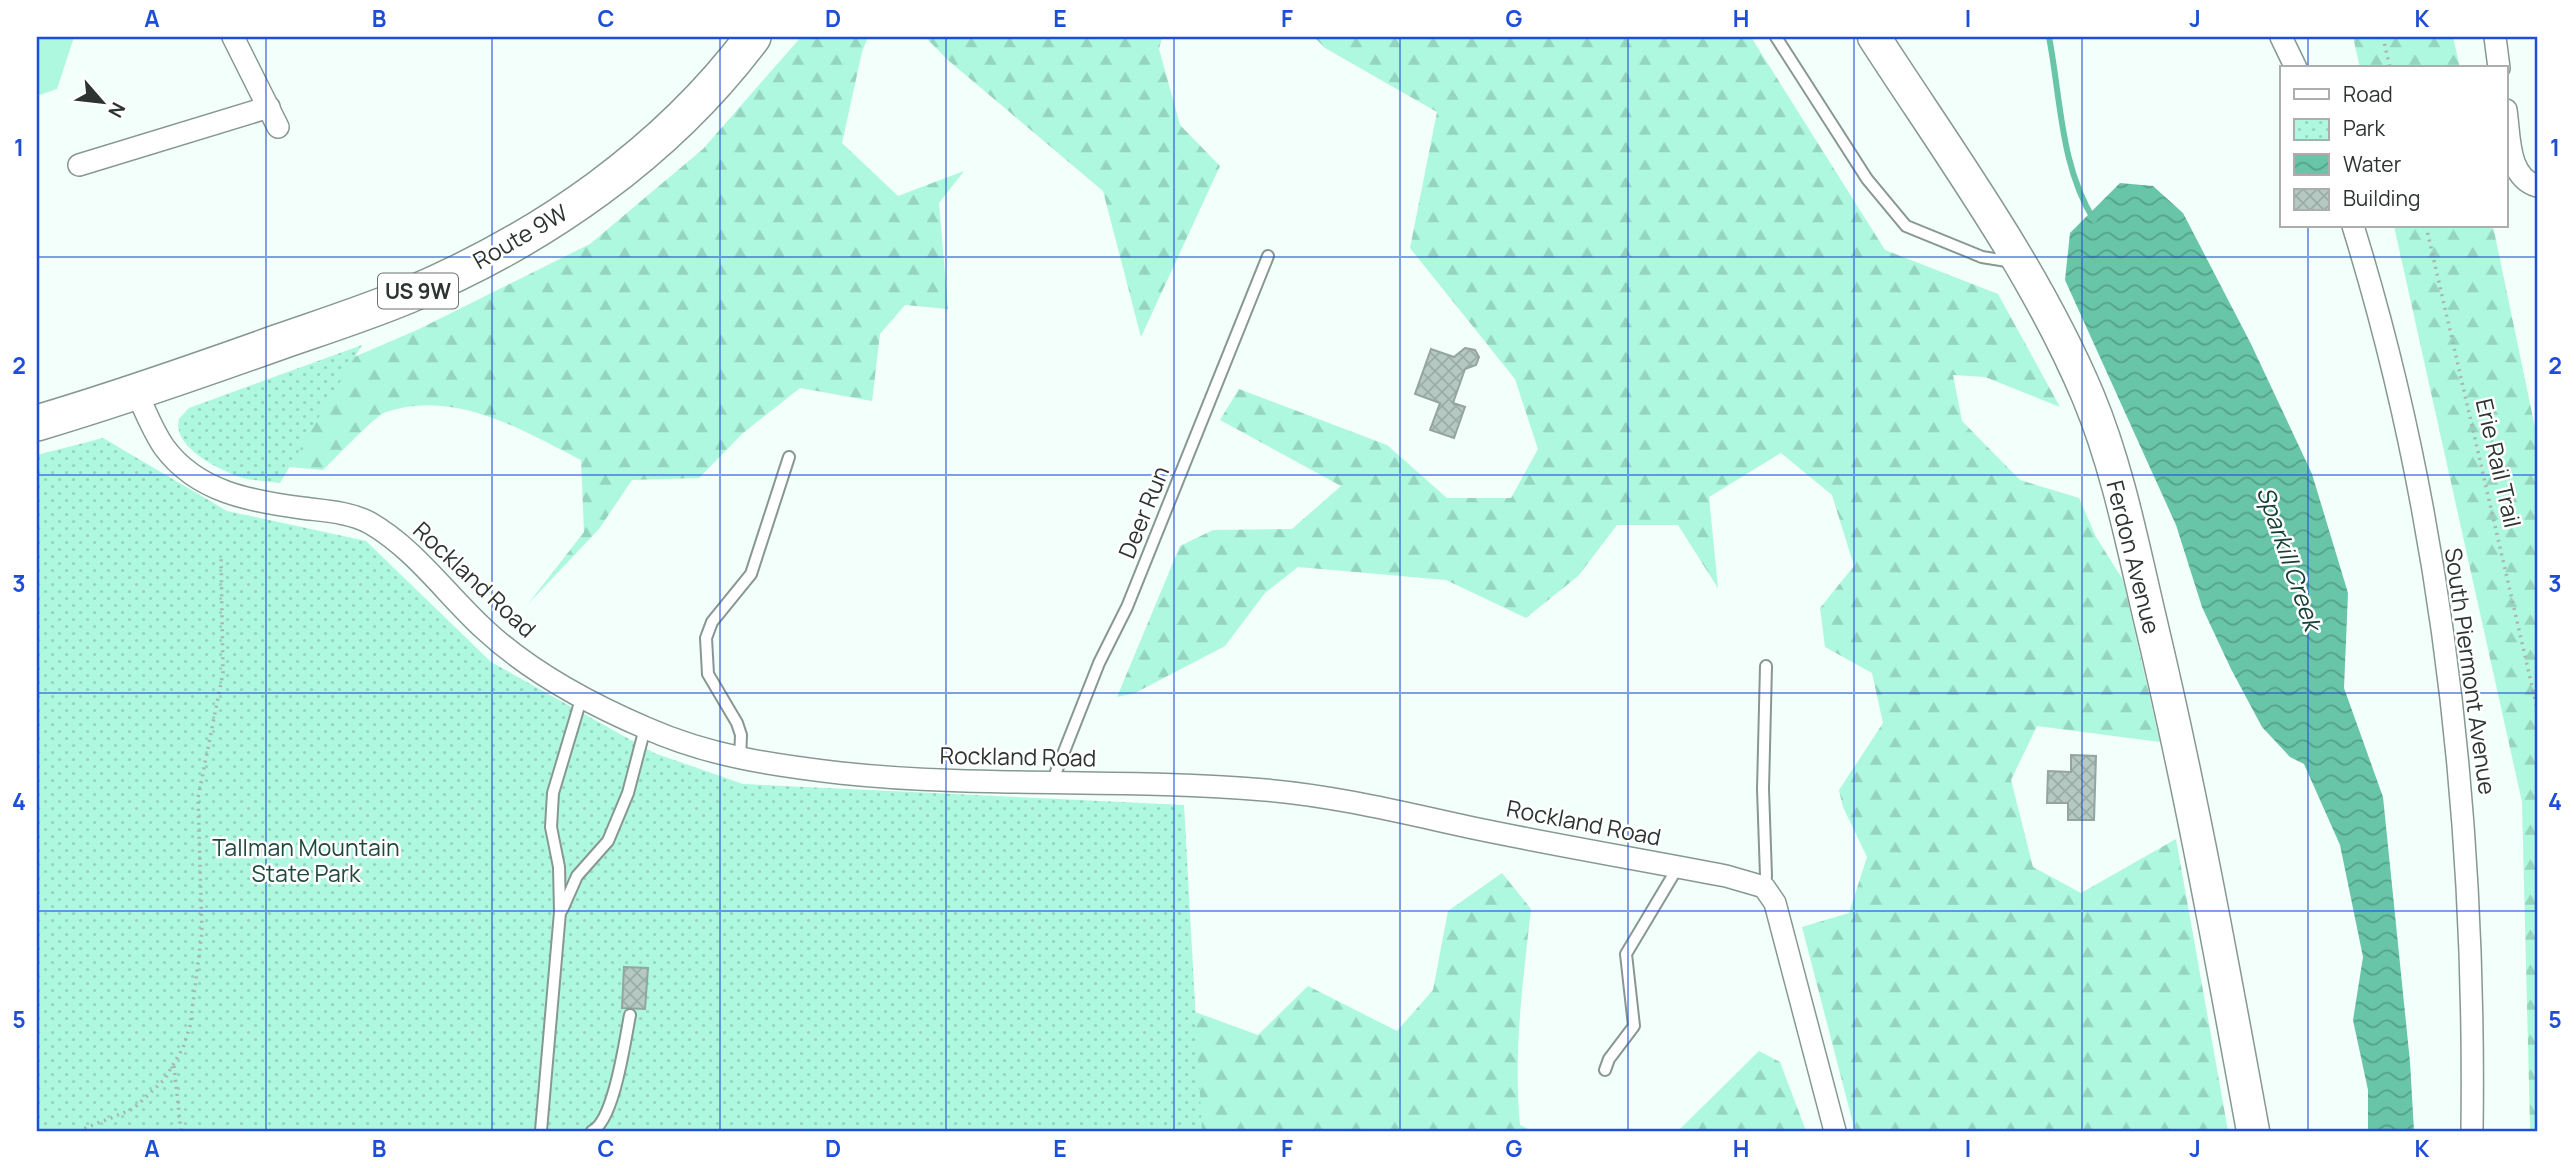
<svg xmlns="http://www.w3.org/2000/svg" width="2574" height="1168" font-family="Manrope,sans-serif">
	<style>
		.grass { fill: #adf8df }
		.forest { fill: url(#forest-firs) }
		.park { fill: url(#park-dots) }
		.water { fill: url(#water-waves) }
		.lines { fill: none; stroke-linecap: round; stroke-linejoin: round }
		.stream { stroke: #68c5a8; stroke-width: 6 }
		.building { fill: url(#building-cross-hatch); stroke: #93a59e; stroke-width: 2 }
		.lane-casing { stroke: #879892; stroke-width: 14 }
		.street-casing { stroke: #879892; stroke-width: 24 }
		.secondary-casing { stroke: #879892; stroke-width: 35 }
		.primary-casing { stroke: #879892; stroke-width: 38 }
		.path { stroke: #aab4b0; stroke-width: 3.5; stroke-dasharray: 2 5; stroke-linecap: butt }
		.lane { stroke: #fff; stroke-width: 10 }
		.street { stroke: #fff; stroke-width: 21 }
		.secondary { stroke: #fff; stroke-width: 32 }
		.primary { stroke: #fff; stroke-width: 35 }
		.grid { fill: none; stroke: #1d4ed8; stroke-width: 2; stroke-opacity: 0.55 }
		.labels { text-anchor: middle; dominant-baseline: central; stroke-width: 5; stroke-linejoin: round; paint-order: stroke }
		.shield { fill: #fff; stroke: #6c716f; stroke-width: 2 }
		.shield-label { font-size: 21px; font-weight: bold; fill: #2d3431 }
		.street-label { font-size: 23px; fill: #2d3431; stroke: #fff }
		.park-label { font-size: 23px; fill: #20493d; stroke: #fff }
		.water-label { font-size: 24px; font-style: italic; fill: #194236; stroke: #fff }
		.neatline { fill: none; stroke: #1d4ed8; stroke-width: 2.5 }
		.grid-label { font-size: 23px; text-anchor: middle; font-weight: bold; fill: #1d4ed8 }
	</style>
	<defs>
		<pattern id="forest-firs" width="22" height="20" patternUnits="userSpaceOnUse" patternTransform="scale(1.75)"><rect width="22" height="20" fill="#adf8df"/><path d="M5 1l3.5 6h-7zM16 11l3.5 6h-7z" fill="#95d5c0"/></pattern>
		<pattern id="park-dots" width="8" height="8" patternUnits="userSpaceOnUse" patternTransform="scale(1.75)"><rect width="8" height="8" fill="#adf8df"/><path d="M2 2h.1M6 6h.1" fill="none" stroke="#95d5c0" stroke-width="1.8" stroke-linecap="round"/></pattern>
		<pattern id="water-waves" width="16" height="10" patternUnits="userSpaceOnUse" patternTransform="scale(1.75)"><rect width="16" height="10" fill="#68c5a8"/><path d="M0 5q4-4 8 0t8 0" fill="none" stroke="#56a189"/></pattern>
		<pattern id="building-cross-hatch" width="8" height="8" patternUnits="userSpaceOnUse" patternTransform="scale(1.75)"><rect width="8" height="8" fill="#b5c8c1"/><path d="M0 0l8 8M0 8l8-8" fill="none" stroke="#9caca6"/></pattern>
	</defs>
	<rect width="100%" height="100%" fill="#f3fffa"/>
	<polygon class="grass" points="37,37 74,37 57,89 37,96"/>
	<g class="forest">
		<path d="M 801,37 L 868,37 L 862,52 L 842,143 L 898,196 L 964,171 L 939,203 L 948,309 L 905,305 L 880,334 L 872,401 L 800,388 L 743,433 L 699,478 L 632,480 L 599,529 L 528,604 L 584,532 L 581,460 C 522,430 455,389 386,412 C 374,416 335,459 323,470 L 247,463 L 212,418 L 417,330 L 590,244 L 703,149 Z"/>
		<polygon points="925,37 1162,37 1159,49 1180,125 1220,166 1141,337 1103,191 949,61"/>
		<polygon points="1314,37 1751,37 1885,250 1998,294 2060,407 1985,377 1953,375 1962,421 2020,480 2079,498 2096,537 2123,580 2160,742 2037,726 2011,780 2033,867 2081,893 2176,839 2228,1131 1855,1131 1802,927 1849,913 1867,857 1843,807 1839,790 1883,723 1872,673 1825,647 1820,608 1854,566 1832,495 1781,453 1709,497 1718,588 1678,525 1617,525 1578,576 1526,618 1446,580 1298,567 1265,593 1225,646 1135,693 1117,697 1180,546 1213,530 1292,529 1341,486 1220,420 1239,389 1387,445 1447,498 1511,498 1538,449 1515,379 1410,248 1437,112 1325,48"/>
		<polygon points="2353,37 2453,37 2460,68 2360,68"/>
		<polygon points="2394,226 2493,226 2537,437 2537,1131 2531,1131 2530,1126 2522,802"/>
		<path d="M 1502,873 L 1531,909 C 1523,981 1513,1052 1520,1125 L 1532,1131 L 1174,1131 L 1173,1004 L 1258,1035 L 1308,986 L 1397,1031 L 1433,990 L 1448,911 Z"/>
		<polygon points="1759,1051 1780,1062 1806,1131 1678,1131"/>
	</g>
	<g class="park">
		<path d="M 362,345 L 280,483 C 266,481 250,481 237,476 C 215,467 172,446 179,419 L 189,408 Z"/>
		<polygon points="103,438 227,511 366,541 491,662 654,753 743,784 1184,805 1202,1131 37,1131 37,455"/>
	</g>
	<polygon class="water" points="2120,183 2153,186 2183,213 2251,344 2312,474 2348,593 2344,688 2383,797 2410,1062 2414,1131 2368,1131 2368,1090 2353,1020 2363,957 2340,845 2304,764 2290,757 2262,727 2231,669 2202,607 2176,525 2065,280 2070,233"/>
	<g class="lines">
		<path class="stream" d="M 2049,37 C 2061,99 2060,165 2094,220"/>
	</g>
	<g class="building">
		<polygon points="1465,348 1475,350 1479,357 1476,365 1465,369 1453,403 1465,407 1454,438 1430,430 1440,403 1415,394 1431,349 1454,357"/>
		<polygon points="2071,755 2096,756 2094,820 2068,820 2068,803 2047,803 2048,771 2071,772"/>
		<polygon points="624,967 648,968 645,1009 622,1008"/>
	</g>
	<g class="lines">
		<g class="lane-casing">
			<g id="lane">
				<polyline points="1776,37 1867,179 1906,226 1982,257 2013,262"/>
				<polyline points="740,760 741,735 737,723 708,674 706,638 712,622 751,574 789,457"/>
				<polyline points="1052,782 1099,663 1127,607 1268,256"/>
				<polyline points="1764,887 1766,876 1763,789 1766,666"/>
				<polyline points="562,910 577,876 608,841 628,793 645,728"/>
				<polyline points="1605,1070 1609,1059 1634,1026 1626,954 1678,867"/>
				<polyline points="541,1131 560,912 559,867 551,827 553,793 582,696"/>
				<path d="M 592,1131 C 614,1121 625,1040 630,1015"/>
			</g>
		</g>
		<g class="street-casing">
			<g id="street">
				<polyline points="233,37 278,127"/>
				<polyline points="2281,37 2296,68"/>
				<polyline points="2495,37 2499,68"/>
				<path d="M 2506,110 C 2510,136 2507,177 2537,186"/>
				<polyline points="79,165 269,107"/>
				<path d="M 2353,226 C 2444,519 2476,825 2472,1131"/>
				<path d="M 137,393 C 145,411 153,431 164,447 C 197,492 250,501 302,508 C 325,511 350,512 370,523 C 415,549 446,594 484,629 C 529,671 590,704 646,728 C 709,756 772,765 840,773 C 981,788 1123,778 1265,790 C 1337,796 1408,814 1478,829 C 1560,846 1643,860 1726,876 L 1764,887 L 1775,903 L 1835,1131"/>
			</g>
		</g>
		<g class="secondary-casing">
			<path id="secondary" d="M 1874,37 C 1949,153 2034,268 2088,396 C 2118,468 2133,547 2151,623 C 2191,791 2222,961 2253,1131"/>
		</g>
		<g class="primary-casing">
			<path id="primary" d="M 37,423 C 118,399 198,371 279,342 C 322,327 366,313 409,295 C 542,239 666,153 753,37"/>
		</g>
		<g class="path">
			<polyline points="2383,37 2390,68"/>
			<polyline points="2426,226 2537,708"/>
			<polyline points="174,1066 181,1131"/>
			<polyline points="78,1131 133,1109 164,1080 183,1048 190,1026 202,932 198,798 223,673 221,556"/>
		</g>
		<use href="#lane" class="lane"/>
		<use href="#street" class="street"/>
		<use href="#secondary" class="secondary"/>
		<use href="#primary" class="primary"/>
	</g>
	<path class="grid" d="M 266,37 L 266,1131M 492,37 L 492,1131M 720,37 L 720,1131M 946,37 L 946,1131M 1174,37 L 1174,1131M 1400,37 L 1400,1131M 1628,37 L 1628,1131M 1854,37 L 1854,1131M 2082,37 L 2082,1131M 2308,37 L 2308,68M 2308,226 L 2308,1131M 37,257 L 2537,257M 37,475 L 2537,475M 37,693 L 2537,693M 37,911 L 2537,911"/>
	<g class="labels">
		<rect class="shield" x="378" y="273.5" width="80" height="35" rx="5"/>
		<g class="shield-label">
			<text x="418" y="291">US 9W</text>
		</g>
		<g class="street-label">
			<text transform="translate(520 236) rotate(-30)">Route 9W</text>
			<text transform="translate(2499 463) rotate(77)">Erie Rail Trail</text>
			<text transform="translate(1143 512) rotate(-68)">Deer Run</text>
			<text transform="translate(2134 557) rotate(76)">Ferdon Avenue</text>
			<text transform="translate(475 579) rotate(43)">Rockland Road</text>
			<text transform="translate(2471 671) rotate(82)">South Piermont Avenue</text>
			<text transform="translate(1018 756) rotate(1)">Rockland Road</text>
			<text transform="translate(1584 822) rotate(11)">Rockland Road</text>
		</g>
		<g class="park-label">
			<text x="306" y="847">Tallman Mountain<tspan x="306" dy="26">State Park</tspan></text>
		</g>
		<g class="water-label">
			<text transform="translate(2290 558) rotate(71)">Sparkill Creek</text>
		</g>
	</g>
	<rect width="2574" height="1168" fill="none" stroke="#ffffff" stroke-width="77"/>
	<rect x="2280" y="66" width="228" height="161" fill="#ffffff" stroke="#abaead" stroke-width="2"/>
	<rect x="2294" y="89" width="35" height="10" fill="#ffffff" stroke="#abaead" stroke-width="2"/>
	<text x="2343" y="102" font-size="21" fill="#2d3431">Road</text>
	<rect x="2294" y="119" width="35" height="21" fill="url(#park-dots)" stroke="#abaead" stroke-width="2"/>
	<text x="2343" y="136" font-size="21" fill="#2d3431">Park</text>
	<rect x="2294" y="154" width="35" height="21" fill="url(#water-waves)" stroke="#abaead" stroke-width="2"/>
	<text x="2343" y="172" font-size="21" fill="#2d3431">Water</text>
	<rect x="2294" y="189" width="35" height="21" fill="url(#building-cross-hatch)" stroke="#abaead" stroke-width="2"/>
	<text x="2343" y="206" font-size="21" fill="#2d3431">Building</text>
	<g transform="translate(102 102) rotate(118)" stroke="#ffffff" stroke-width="5" paint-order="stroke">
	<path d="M0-5L12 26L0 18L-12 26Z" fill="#2d3431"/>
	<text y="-10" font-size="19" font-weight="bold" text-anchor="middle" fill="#2d3431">N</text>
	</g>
	<rect x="38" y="38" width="2498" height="1092" class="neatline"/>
	<g class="grid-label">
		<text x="152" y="27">A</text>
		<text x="379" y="27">B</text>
		<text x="606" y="27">C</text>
		<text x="833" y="27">D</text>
		<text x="1060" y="27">E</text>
		<text x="1287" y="27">F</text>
		<text x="1514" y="27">G</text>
		<text x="1741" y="27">H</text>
		<text x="1968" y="27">I</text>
		<text x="2195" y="27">J</text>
		<text x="2422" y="27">K</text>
		<text x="19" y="156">1</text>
		<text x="2555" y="156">1</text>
		<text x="19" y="374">2</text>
		<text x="2555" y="374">2</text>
		<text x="19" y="592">3</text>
		<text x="2555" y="592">3</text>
		<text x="19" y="810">4</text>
		<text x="2555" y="810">4</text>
		<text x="19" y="1028">5</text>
		<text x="2555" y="1028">5</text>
		<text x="152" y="1157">A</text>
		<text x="379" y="1157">B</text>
		<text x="606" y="1157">C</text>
		<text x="833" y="1157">D</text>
		<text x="1060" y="1157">E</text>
		<text x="1287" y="1157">F</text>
		<text x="1514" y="1157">G</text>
		<text x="1741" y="1157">H</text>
		<text x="1968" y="1157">I</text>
		<text x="2195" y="1157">J</text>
		<text x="2422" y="1157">K</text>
	</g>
</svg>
